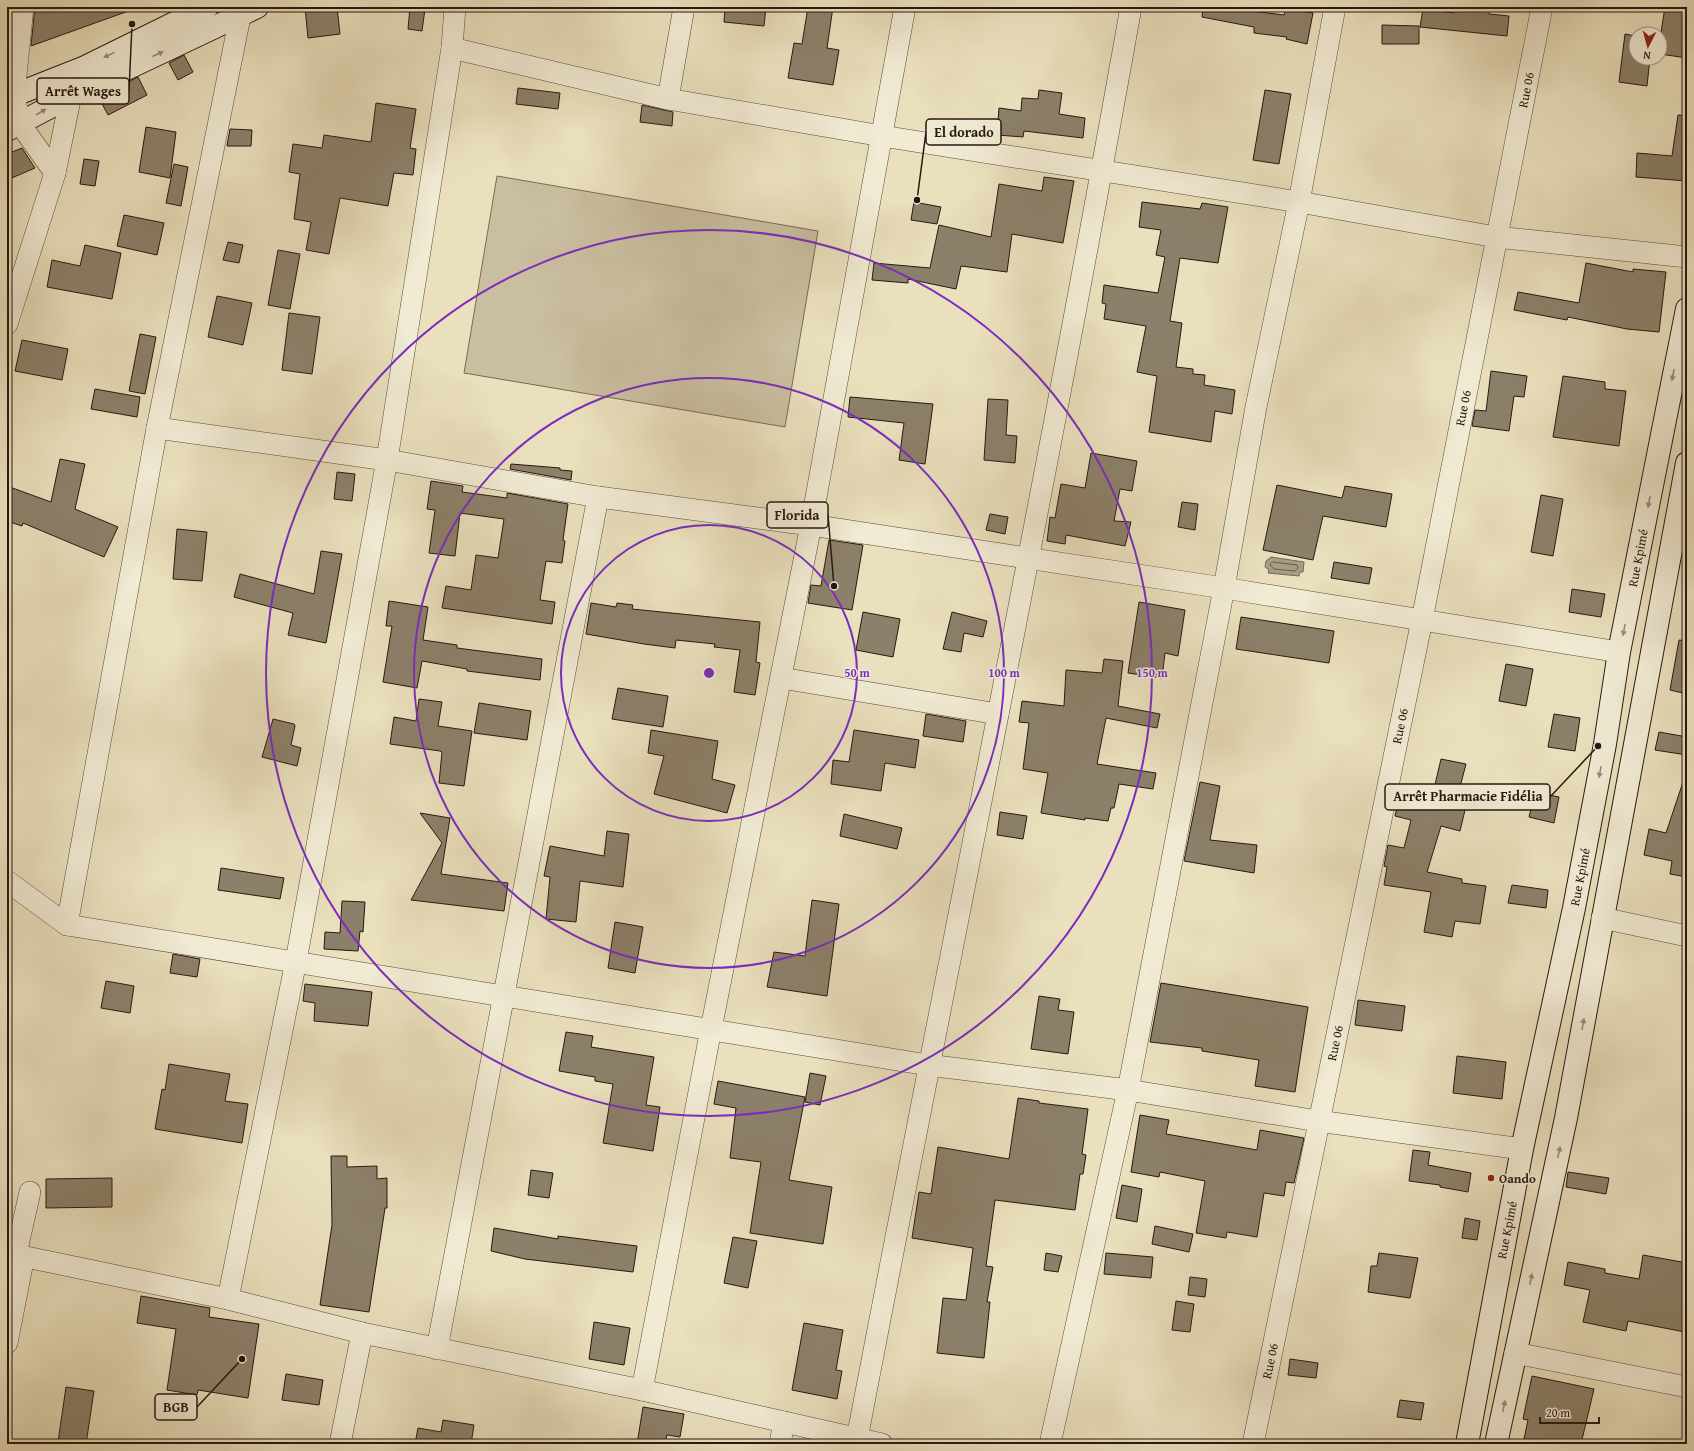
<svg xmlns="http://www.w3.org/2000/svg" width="1694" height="1451" font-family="'Gentium Book Plus',serif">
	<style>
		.green { fill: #c9bea0; stroke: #786a58 }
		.water { fill: #a89c83; stroke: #746755 }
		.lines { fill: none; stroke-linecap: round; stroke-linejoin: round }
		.shore { stroke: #685a4a; stroke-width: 1 }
		.building { fill: #8c806a; stroke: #271711 }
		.street-casing { stroke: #58493c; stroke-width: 22 }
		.secondary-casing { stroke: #271711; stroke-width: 24 }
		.street { stroke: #f1ebd4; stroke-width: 21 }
		.secondary { stroke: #f1ebd4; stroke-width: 22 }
		.oneway { fill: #968c7c }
		.ring { fill: none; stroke: #7b2cbf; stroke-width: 2 }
		.poi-dot { fill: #8f2418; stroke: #f1ebd4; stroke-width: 1.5 }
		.labels { text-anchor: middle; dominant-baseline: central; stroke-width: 3; stroke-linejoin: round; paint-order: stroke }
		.street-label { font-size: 13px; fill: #271711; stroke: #f1ebd4 }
		.poi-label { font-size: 13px; font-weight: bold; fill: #271711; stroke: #f1ebd4; text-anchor: start }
		.centre { fill: #7b2cbf; stroke: #f1ebd4; stroke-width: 2 }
		.ring-label { font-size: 12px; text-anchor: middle; font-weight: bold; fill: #7b2cbf; stroke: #f1ebd4; stroke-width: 3; stroke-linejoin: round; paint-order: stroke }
		.leader { fill: none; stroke: #271711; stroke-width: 1.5 }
		.callout-dot { fill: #271711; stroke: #f1ebd4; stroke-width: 1.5 }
		.callout { fill: #f1ebd4; stroke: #271711; stroke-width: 1.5 }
		.callout-label { font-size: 14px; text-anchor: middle; font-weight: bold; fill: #271711 }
	</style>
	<rect width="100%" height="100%" fill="#eae0bd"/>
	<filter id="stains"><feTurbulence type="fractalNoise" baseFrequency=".005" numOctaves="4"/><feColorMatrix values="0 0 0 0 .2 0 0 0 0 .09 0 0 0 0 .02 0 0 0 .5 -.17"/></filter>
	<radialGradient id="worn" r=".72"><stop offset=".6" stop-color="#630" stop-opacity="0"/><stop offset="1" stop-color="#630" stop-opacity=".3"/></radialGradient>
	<polygon class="green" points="497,176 818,231 785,427 464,373"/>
	<polygon class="water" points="1271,557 1304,562 1303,572 1300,572 1299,576 1268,573 1269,570 1265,567 1266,561"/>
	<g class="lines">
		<polygon class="shore" points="1273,562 1297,565 1298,568 1295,571 1274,569 1270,565"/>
	</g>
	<g class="building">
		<polygon points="35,7 133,7 134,9 31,46"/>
		<polygon points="305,7 337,7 340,34 308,38"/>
		<polygon points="410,7 425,9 422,31 408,29"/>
		<polygon points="725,7 766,7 764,26 724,22"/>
		<polygon points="808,7 833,7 827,48 839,50 833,85 788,78 794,43 802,44"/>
		<polygon points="1203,7 1220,7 1284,15 1286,8 1313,13 1307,44 1286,39 1287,37 1254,33 1254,27 1202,17"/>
		<polygon points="1455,7 1489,7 1489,14 1509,16 1507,36 1420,27 1423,9 1454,13"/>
		<polygon points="1665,7 1687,7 1687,58 1660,54 1660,39"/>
		<polygon points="1382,25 1419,26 1419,44 1382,44"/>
		<polygon points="1625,34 1636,36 1636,58 1650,58 1647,86 1619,82"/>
		<polygon points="184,55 193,72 178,80 169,63"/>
		<polygon points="138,77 147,95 108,115 98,96"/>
		<polygon points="518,88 560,93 558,109 516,104"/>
		<polygon points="1039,90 1062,93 1059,114 1085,118 1083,138 1024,131 1023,137 997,135 999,108 1021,111 1022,98 1038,99"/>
		<polygon points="1265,90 1291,94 1279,164 1253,160"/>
		<polygon points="376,103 416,109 410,148 416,149 413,175 394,173 388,206 340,198 329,254 306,250 311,222 294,219 300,174 289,172 293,144 322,148 324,135 371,142"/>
		<polygon points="642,105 673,112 672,126 640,122"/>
		<polygon points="1678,115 1687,116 1687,181 1636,177 1637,153 1672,156"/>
		<polygon points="146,127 176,132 170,178 139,172"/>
		<polygon points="230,129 252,130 251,146 227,146"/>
		<polygon points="22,148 35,168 7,180 7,154"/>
		<polygon points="84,159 99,161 95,186 80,184"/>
		<polygon points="174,164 188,167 181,206 166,203"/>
		<polygon points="1044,177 1074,181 1063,243 1012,234 1007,272 961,266 956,289 908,279 908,283 872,280 874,263 930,268 939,225 991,237 999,184 1042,191"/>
		<polygon points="914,202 941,207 937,224 911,220"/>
		<polygon points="1142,202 1200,209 1202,203 1228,207 1218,263 1180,258 1170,321 1182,323 1176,367 1193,369 1193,374 1205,375 1204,385 1235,390 1232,414 1215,411 1211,442 1149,432 1157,376 1137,372 1146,326 1104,319 1106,304 1102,303 1104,285 1158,293 1165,257 1156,255 1161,230 1139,227"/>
		<polygon points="124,215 164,223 157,255 117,246"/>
		<polygon points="228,242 243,245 239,263 223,260"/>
		<polygon points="85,245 121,253 112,299 47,287 52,260 80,266"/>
		<polygon points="278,250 300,254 290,309 268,305"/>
		<polygon points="1586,263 1633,272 1633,269 1666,272 1659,332 1627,329 1568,317 1567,320 1514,310 1518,292 1579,303"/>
		<polygon points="217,296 252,303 243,345 208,337"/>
		<polygon points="289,313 320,317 312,374 282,370"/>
		<polygon points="140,334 156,337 145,394 129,391"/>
		<polygon points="22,340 68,349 62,380 15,371"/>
		<polygon points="1491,371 1527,376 1524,397 1514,396 1509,431 1472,426 1475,410 1486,411"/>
		<polygon points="1563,376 1605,382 1605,389 1626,391 1619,446 1553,437"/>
		<polygon points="95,389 140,397 137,417 91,409"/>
		<polygon points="850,397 933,404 925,464 899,460 904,423 848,417"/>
		<polygon points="988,399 1008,400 1006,435 1017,436 1015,463 984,460"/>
		<polygon points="1091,453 1137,461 1132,491 1120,489 1114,521 1131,522 1125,546 1066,535 1065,544 1047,541 1050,517 1055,518 1061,484 1085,488"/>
		<polygon points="60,459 85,464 75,509 118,527 104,557 23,523 22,526 7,521 7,486 51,502"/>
		<polygon points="511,464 560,468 560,470 572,471 571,480 510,469"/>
		<polygon points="337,472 355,474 352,501 334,499"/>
		<polygon points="431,481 463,486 462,492 507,498 507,493 568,504 563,540 565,541 562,563 546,561 540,600 555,602 552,624 442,608 446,586 471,590 476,555 498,558 504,519 460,513 455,556 429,553 435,510 427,509"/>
		<polygon points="1277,485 1342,498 1345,486 1392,494 1386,527 1323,516 1313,560 1263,550"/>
		<polygon points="1541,495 1563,499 1553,556 1531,552"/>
		<polygon points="1182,502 1198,504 1195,530 1178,527"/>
		<polygon points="990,514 1008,517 1005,534 986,530"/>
		<polygon points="177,529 207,532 202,581 173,579"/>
		<polygon points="829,540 863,545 852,610 808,603 811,585 821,586"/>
		<polygon points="321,551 342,554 326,643 288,635 293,613 234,597 240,574 314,594"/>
		<polygon points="1334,562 1372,568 1369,584 1331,578"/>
		<polygon points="1572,589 1605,594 1601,617 1569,612"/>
		<polygon points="389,601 428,607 423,640 457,645 457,648 542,659 540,680 467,671 467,669 422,661 417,688 383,682 392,626 386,626"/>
		<polygon points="1139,602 1185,610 1178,656 1165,653 1162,678 1128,673"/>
		<polygon points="591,603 616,607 617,603 633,605 632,609 760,622 756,662 760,663 755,695 734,692 740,650 714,647 715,644 676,640 675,648 644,644 586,634"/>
		<polygon points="863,612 900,619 893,657 856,650"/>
		<polygon points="952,612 987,621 983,637 964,633 961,652 943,649"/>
		<polygon points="1241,617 1334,631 1329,663 1236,649"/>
		<polygon points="1679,640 1687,641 1687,694 1670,690"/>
		<polygon points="1104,659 1123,661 1118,706 1160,714 1157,728 1106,718 1097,764 1156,773 1153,789 1119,784 1114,808 1111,808 1108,821 1085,818 1085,820 1041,813 1048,773 1023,769 1029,723 1019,722 1022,701 1064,706 1066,670 1102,673"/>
		<polygon points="1506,664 1533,669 1526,706 1499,701"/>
		<polygon points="618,688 668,696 663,727 612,719"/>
		<polygon points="419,699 442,702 438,726 472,731 464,786 439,783 442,752 440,751 390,744 394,717 416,721"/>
		<polygon points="479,703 531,711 527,740 474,733"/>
		<polygon points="926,714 966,721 963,742 923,736"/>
		<polygon points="1554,714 1580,718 1575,751 1548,747"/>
		<polygon points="273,719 294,724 295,726 291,745 301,748 297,766 262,757"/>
		<polygon points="651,730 718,741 712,779 735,785 727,813 654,794 664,756 648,753"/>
		<polygon points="854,730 919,740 915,768 885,763 881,791 831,784 833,760 849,762"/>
		<polygon points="1659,732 1687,737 1687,755 1655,750"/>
		<polygon points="1441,759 1466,764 1460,787 1470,789 1460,831 1441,826 1427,872 1462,879 1462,883 1486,886 1480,924 1455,921 1452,937 1424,932 1431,892 1384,885 1387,867 1384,866 1388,845 1404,848 1411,820 1395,816 1399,799 1430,806"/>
		<polygon points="1684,779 1687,779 1687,877 1670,874 1672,861 1644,855 1649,829 1666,833"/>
		<polygon points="1200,782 1220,786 1210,840 1257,845 1254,873 1184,861"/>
		<polygon points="1535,792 1559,797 1554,823 1529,817"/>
		<polygon points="1000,812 1027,816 1023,839 997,835"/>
		<polygon points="420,813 450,818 441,874 508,883 504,911 411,900 442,843"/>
		<polygon points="844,814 902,828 897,849 840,836"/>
		<polygon points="607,831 629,834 623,887 580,881 576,922 546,919 550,877 544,876 550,846 604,856"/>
		<polygon points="221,868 284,878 280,899 218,890"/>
		<polygon points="1512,885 1548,890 1546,908 1508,903"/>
		<polygon points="812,900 839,904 827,996 767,987 774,952 805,956"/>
		<polygon points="342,901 365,902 363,932 360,931 358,951 324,949 325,932 340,933"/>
		<polygon points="615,922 643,927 635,973 608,968"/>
		<polygon points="173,954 200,959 197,977 170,973"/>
		<polygon points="106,981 134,986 130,1013 101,1008"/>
		<polygon points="1161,983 1308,1007 1295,1092 1255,1086 1259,1060 1202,1051 1202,1048 1150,1042"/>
		<polygon points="305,984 372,992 368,1026 314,1021 315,1003 303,1001"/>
		<polygon points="1039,996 1060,999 1058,1010 1074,1012 1068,1054 1031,1049"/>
		<polygon points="1358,1000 1405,1006 1402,1031 1355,1025"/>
		<polygon points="566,1032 593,1036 591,1047 654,1057 646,1105 660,1107 653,1151 603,1143 613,1084 595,1081 595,1077 559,1071"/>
		<polygon points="1457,1056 1506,1062 1502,1099 1453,1093"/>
		<polygon points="169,1064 230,1074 225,1101 248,1104 242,1143 155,1129 162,1089 165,1090"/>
		<polygon points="810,1073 826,1076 820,1105 805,1102"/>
		<polygon points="718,1081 805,1097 789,1180 832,1187 823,1244 750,1233 761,1162 730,1158 736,1108 714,1104"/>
		<polygon points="1018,1098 1039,1101 1039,1103 1088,1109 1082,1154 1086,1155 1083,1174 1080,1174 1075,1210 995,1200 986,1266 993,1267 987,1302 990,1302 984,1358 937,1353 943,1298 966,1300 973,1248 912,1238 919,1192 931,1194 938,1147 1009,1159"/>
		<polygon points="1140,1115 1169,1120 1166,1134 1257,1150 1260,1130 1304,1138 1294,1183 1286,1182 1284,1196 1264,1193 1257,1237 1227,1232 1226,1238 1196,1233 1205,1181 1160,1172 1159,1177 1131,1172"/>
		<polygon points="1413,1150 1430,1152 1428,1165 1471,1173 1468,1192 1440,1187 1440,1185 1409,1181"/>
		<polygon points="331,1156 347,1156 347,1167 377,1166 377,1179 387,1178 387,1208 385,1208 369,1312 320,1305 332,1225"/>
		<polygon points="531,1170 553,1173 549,1198 528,1195"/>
		<polygon points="1568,1172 1609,1178 1606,1194 1566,1187"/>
		<polygon points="112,1178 112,1207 46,1208 46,1179"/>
		<polygon points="1122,1185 1142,1189 1137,1222 1116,1218"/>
		<polygon points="1465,1218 1480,1221 1477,1240 1462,1238"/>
		<polygon points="1155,1226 1193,1234 1189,1252 1152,1244"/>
		<polygon points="494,1228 558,1239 558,1236 637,1246 633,1272 525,1259 491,1251"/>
		<polygon points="733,1237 757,1241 748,1288 724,1283"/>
		<polygon points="1046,1253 1062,1256 1058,1272 1044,1270"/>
		<polygon points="1106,1253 1153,1257 1151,1278 1104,1274"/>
		<polygon points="1379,1253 1418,1258 1410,1298 1368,1292 1371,1266 1377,1266"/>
		<polygon points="1643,1255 1687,1263 1687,1321 1685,1332 1628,1321 1626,1331 1583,1322 1590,1290 1564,1285 1568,1262 1605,1269 1605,1273 1639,1279"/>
		<polygon points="1190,1277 1207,1279 1205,1297 1188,1295"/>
		<polygon points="141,1296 210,1308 209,1317 259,1324 248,1398 198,1390 197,1395 167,1390 176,1329 137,1323"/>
		<polygon points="1176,1301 1194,1304 1190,1332 1172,1330"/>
		<polygon points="594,1322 630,1328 624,1365 589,1359"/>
		<polygon points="804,1323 843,1330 836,1370 842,1371 837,1399 792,1390"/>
		<polygon points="1290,1359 1318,1363 1316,1378 1288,1375"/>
		<polygon points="286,1374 323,1380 319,1405 282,1400"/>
		<polygon points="1532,1376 1594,1389 1581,1444 1523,1444 1528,1420 1523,1419"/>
		<polygon points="66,1387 94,1391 86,1444 58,1442"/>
		<polygon points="1400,1400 1424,1403 1421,1420 1397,1417"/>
		<polygon points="643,1407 684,1414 680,1437 667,1435 665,1444 637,1444"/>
		<polygon points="443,1420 474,1425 471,1444 415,1444 418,1428 441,1432"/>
	</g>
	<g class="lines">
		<g class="street-casing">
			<g id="street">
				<polyline points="23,7 14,95 20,124 55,173"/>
				<polyline points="452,48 668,99 882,136 1299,202 1496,237 1687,257"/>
				<polyline points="668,99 684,7"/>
				<polyline points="7,324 55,173 71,95 76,83"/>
				<polyline points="157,428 387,460 598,497 811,525 1224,588 1619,652"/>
				<polyline points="781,678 998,714"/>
				<polyline points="7,881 67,925 928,1065 1128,1090 1318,1121 1522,1149"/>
				<polyline points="1602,918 1687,936"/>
				<polyline points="67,925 157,428 242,7"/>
				<polyline points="7,1253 228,1299 362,1333 642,1390 882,1444"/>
				<polyline points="16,1254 30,1192"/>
				<polyline points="228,1299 296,961 387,460 452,48 455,7"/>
				<polyline points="7,1343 24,1256"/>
				<polyline points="437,1349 598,497"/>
				<polyline points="1515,1353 1687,1387"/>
				<polyline points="642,1390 711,1029 811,525 905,7"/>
				<path d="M 857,1439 C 948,962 1046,486 1131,7"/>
				<polyline points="340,1444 362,1333"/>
				<polyline points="780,1444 784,1422"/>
				<polyline points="1050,1444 1128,1090 1224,588 1256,407 1299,202 1335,7"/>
				<polyline points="1253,1444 1422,620 1542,7"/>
			</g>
		</g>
		<g class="secondary-casing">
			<g id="secondary">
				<polyline points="7,98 83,68 207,7"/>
				<polyline points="7,130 84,89 257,7"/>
				<polyline points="1467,1444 1522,1149 1574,908 1605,744 1619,652 1687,309"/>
				<polyline points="1496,1444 1566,1118 1687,463"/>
			</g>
		</g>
		<use href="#street" class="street"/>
		<use href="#secondary" class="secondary"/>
	</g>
	<defs><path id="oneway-solid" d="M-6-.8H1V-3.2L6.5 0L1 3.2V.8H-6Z"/></defs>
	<g class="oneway">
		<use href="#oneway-solid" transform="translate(158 54) rotate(-25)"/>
		<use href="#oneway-solid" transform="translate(109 55) rotate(154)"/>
		<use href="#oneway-solid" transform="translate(41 112) rotate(-30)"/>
		<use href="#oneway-solid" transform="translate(1673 375) rotate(101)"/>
		<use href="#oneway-solid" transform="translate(1649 502) rotate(101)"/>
		<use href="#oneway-solid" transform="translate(1624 630) rotate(101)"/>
		<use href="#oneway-solid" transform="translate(1600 772) rotate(101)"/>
		<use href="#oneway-solid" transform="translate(1583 1024) rotate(-80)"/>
		<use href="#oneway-solid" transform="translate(1559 1152) rotate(-78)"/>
		<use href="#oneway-solid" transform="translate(1531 1279) rotate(-78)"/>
		<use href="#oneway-solid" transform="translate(1504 1406) rotate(-78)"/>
	</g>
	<g class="ring">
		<circle cx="709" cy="673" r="148"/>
		<circle cx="709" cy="673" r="295"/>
		<circle cx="709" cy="673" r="443"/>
	</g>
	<circle class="poi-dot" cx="1491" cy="1178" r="4"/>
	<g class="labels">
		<g class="street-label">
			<text transform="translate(1526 90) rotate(-79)">Rue 06</text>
			<text transform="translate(1463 408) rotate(-79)">Rue 06</text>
			<text transform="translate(1638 558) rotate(-79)">Rue Kpimé</text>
			<text transform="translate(1400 726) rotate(-78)">Rue 06</text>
			<text transform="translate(1580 877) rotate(-79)">Rue Kpimé</text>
			<text transform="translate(1335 1043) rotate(-78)">Rue 06</text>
			<text transform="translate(1507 1230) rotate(-79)">Rue Kpimé</text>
			<text transform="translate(1270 1361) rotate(-78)">Rue 06</text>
		</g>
		<g class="poi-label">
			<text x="1499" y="1178">Oando</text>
		</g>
	</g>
	<circle cx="709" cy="673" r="6" class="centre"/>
	<g class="ring-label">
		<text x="857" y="677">50 m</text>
		<text x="1004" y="677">100 m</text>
		<text x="1152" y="677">150 m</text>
	</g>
	<path class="leader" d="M132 24L129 91M917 200L926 132M834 586L828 515M1598 746L1550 797M242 1359L197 1407"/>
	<g class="callout-dot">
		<circle cx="132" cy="24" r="4"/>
		<circle cx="917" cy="200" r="4"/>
		<circle cx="834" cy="586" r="4"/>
		<circle cx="1598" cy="746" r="4"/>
		<circle cx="242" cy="1359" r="4"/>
	</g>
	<g class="callout">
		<rect x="37" y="78" width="92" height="26" rx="4"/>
		<rect x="926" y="119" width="75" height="26" rx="4"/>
		<rect x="767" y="502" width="61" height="26" rx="4"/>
		<rect x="1385" y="784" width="165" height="26" rx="4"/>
		<rect x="155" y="1394" width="42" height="26" rx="4"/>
	</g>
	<g class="callout-label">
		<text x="83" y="96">Arrêt Wages</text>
		<text x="964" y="137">El dorado</text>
		<text x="797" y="520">Florida</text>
		<text x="1468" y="801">Arrêt Pharmacie Fidélia</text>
		<text x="176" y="1412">BGB</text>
	</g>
	<rect width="1694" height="1451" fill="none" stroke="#eae0bd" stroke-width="24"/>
	<rect x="8" y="8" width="1678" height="1435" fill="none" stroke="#271711" stroke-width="2"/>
	<rect x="12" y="12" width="1670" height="1427" fill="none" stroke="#271711"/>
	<g transform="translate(1648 46) rotate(186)"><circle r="19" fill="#f1ebd4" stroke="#a09686"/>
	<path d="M0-3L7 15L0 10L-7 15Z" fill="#8f2418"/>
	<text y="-6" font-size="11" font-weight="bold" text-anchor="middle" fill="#271711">N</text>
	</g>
	<path d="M1540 1417v6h59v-6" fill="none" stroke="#271711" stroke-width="2"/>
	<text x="1546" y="1417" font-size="12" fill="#271711" stroke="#f1ebd4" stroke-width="3" paint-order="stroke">20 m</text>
	<rect width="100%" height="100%" filter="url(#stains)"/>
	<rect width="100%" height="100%" fill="url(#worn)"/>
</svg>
